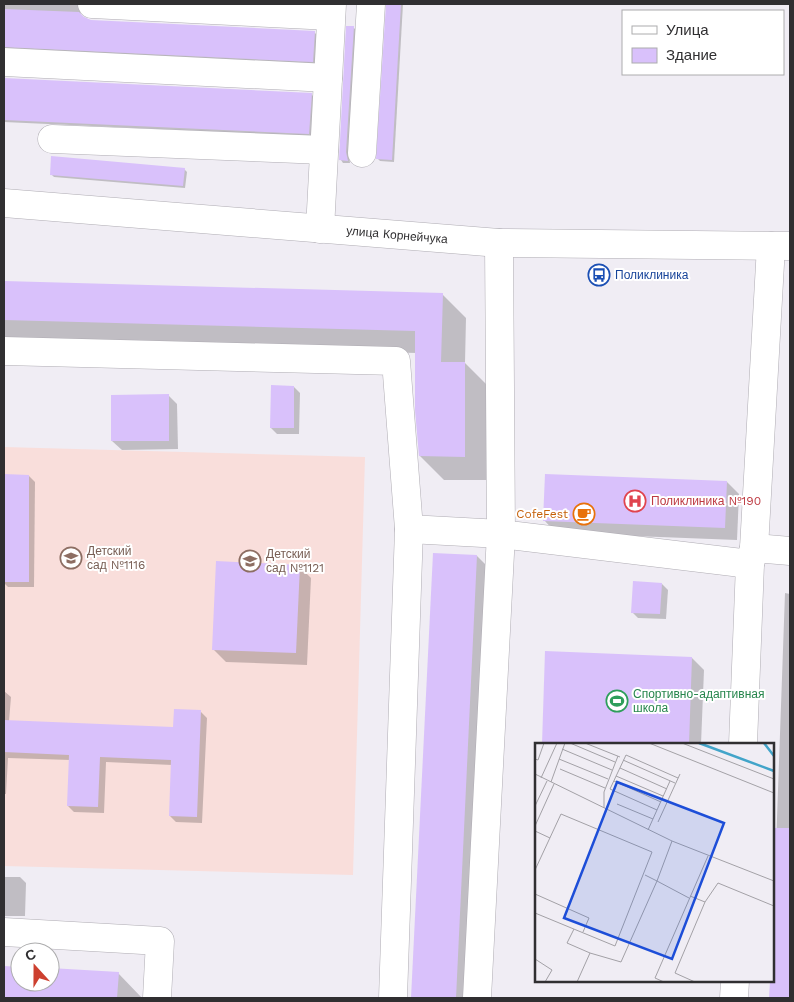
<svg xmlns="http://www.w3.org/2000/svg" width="794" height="1002" font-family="'Work Sans',sans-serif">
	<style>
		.education { fill: #f9dedb }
		.shadow { fill: #0003 }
		.building { fill: #d9c1fb }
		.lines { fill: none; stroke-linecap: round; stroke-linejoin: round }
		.minor-casing { stroke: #afacb3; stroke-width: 29 }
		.minor { stroke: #fff; stroke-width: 28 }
		.labels { text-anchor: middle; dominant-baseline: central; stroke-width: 4; stroke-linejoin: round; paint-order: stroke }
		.street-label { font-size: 12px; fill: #302f31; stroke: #fff }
		.transit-label { font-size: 12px; fill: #164399; stroke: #fff; text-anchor: start }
		.health-label { font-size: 12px; fill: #be3a42; stroke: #fff; text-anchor: start }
		.food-label { font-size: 12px; fill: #c56008; stroke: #fff; text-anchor: end }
		.education-label { font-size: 12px; fill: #785e54; stroke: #fff; text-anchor: start }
		.leisure-label { font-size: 12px; fill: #27864d; stroke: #fff; text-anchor: start }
		.inset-river { fill: none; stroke: #42a4c9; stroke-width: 2.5 }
		.inset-road { fill: none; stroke: #a3a1a6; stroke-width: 1 }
		.view { fill: #1d4ed8; fill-opacity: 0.15; stroke: #1d4ed8; stroke-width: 2.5 }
		.inset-edge { fill: none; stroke: #302f31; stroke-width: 2.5 }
	</style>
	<rect width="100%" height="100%" fill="#f0edf4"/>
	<polygon class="education" points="4,447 365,457 353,875 4,866"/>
	<g class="shadow">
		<polygon points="4,4 79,4 81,16 91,21 314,32 317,35 316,64 4,50"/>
		<polygon points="388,4 403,4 394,162 380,161 377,158"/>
		<polygon points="353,27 356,30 349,156 350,163 343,163 341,160"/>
		<polygon points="4,79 311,94 314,97 312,136 4,122"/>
		<polygon points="184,169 187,172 185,188 54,177 51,174"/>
		<polygon points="4,283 442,294 466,318 465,363 489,387 489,480 444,480 420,456 417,353 4,343"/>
		<polygon points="294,387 300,393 299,434 277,434 271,428"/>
		<polygon points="168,395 177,404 178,449 122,450 112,441"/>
		<polygon points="4,476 29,476 35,482 34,587 8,587 4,583"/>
		<polygon points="727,482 739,494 737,540 556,533 544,520"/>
		<polygon points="434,554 477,556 498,577 478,998 413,998"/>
		<polygon points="299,566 311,578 307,665 226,662 214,650"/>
		<polygon points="662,584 668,590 666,619 638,618 632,612"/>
		<polygon points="785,593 790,594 790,998 770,998 771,981 773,981 773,931"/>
		<polygon points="547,652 692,658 704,670 701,744 543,744"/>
		<polygon points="4,691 11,697 9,721 174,728 201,712 207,718 202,823 176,822 170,816 172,765 106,762 104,813 74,812 68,806 70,760 8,758 6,794 4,794"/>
		<polygon points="4,877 20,877 26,883 25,916 4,916"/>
		<polygon points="4,967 20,968 20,982 50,982 50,970 118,973 142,998 4,998"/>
	</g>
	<g class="building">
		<polygon points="386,4 401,4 392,160 376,159"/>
		<polygon points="4,9 79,12 84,17 91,20 315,31 313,62 4,47"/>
		<polygon points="346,26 354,26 346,152 348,161 339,160"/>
		<polygon points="4,78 312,93 309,134 4,120"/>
		<polygon points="51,156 185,168 183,186 50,175"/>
		<polygon points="4,281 443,293 441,362 465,362 465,457 419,456 415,410 415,331 4,320"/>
		<polygon points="271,385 294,386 294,428 270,428"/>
		<polygon points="169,394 169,441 111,441 111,395"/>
		<polygon points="4,474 29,475 29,582 4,582"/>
		<polygon points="545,474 727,481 725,528 543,521"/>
		<polygon points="433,553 477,555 456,998 411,998"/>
		<polygon points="216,561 300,565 296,653 212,650"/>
		<polygon points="633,581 662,583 660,614 631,613"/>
		<polygon points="545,651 692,657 689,744 542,744"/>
		<polygon points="174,709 201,710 197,817 169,816 171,760 100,757 98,807 67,806 69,755 4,752 4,720 173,727"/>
		<polygon points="775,828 790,828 790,998 769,998 770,981 773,981 773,897"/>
		<polygon points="4,966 20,967 20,982 50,982 50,968 119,972 117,998 4,998"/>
	</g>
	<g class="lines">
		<g class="minor-casing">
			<g id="minor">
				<polyline points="92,4 331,16"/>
				<polyline points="4,62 328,78"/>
				<polyline points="52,139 324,150"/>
				<polyline points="362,153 371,4"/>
				<polyline points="4,203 499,243 790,246"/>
				<polyline points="320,229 332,4"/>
				<polyline points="499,243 501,534 750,564"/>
				<polyline points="4,351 396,361 409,529 393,998"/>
				<polyline points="409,529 501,534 477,998"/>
				<polyline points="754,548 790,551"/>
				<polyline points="743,744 750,564 754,548 771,246"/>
				<polyline points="4,932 160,941 157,998"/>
				<polyline points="734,998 735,981"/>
			</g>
		</g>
		<use href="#minor" class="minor"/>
	</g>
	<defs>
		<g id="bus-ring" transform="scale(1.125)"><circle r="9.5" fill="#fff" stroke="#1a4fb4" stroke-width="1.5"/><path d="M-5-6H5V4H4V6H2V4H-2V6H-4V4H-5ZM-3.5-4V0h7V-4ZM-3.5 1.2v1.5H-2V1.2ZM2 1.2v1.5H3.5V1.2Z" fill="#1a4fb4"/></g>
		<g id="hospital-ring" transform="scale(1.125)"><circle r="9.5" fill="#fff" stroke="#e0444e" stroke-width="1.5"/><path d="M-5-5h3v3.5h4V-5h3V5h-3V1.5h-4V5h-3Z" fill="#e0444e"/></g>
		<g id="cafe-ring" transform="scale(1.125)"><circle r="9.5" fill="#fff" stroke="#e8710a" stroke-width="1.5"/><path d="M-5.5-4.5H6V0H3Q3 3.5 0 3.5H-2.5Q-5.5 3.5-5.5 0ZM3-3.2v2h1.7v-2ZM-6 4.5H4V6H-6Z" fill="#e8710a"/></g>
		<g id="school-ring" transform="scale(1.125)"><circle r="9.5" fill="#fff" stroke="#8d6e63" stroke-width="1.5"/><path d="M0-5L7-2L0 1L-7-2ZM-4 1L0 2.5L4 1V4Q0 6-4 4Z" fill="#8d6e63"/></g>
		<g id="stadium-ring" transform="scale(1.125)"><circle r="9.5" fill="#fff" stroke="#2e9e5b" stroke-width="1.5"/><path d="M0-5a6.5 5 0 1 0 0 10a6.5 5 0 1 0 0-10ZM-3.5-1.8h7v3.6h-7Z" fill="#2e9e5b"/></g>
	</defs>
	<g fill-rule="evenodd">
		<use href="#bus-ring" x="599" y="275"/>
		<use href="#hospital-ring" x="635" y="501"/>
		<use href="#cafe-ring" x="584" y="514"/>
		<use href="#school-ring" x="71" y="558"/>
		<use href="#school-ring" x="250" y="561"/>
		<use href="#stadium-ring" x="617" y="701"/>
	</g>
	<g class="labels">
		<g class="street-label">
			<text transform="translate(397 235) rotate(5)">улица Корнейчука</text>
		</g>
		<g class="transit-label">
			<text x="615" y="275">Поликлиника</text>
		</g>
		<g class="health-label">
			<text x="651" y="501">Поликлиника №190</text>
		</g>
		<g class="food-label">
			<text x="568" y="514">CofeFest</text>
		</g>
		<g class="education-label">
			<text x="87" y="551">Детский<tspan x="87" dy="14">сад №1116</tspan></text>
			<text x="266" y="554">Детский<tspan x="266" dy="14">сад №1121</tspan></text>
		</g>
		<g class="leisure-label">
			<text x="633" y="694">Спортивно-адаптивная<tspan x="633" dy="14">школа</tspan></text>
		</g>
	</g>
	<g transform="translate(535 743)">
		<rect width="239" height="239" fill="#f0edf4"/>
		<path class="inset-river" d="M 164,0 L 239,28M 229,0 L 239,13"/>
		<path class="inset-road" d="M 35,0 L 80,19M 50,0 L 85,14M 114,0 L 239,50M 147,0 L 239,36M 27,6 L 77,27M 0,16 L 3,17 L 9,0M 24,16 L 73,36M 88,17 L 140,40M 85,25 L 132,46M 25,26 L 70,45M 0,31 L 137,98 L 239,138M 81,33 L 128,53M 6,35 L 22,0M 79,38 L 126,59M 16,39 L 30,0M 82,61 L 118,76M 0,63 L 12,38M 69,65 L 69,49 L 83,13M 122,67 L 75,46 L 91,12 L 143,35M 123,79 L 145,31M 0,83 L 19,41M 113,87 L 135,38M 0,88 L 15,95M 137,98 L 122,138 L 154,155M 0,127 L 26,71 L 117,109 L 80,203 L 0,170M 0,151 L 54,175 L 48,189M 155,153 L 170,159 L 140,230 L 160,239M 170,159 L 183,140 L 239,163M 39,186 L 32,200 L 55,210M 0,216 L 17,227 L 10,239M 42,239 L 55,210 L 86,219 L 122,138 L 110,132M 129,239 L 120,235 L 173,113"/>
		<path class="view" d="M 82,39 L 189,80 L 137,216 L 29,175 Z"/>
		<rect width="239" height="239" class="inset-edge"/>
	</g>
	<rect width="794" height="1002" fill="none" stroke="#302f31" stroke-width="10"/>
	<rect x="622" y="10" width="162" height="65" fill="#ffffff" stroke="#acacad"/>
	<rect x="632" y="26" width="25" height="8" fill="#ffffff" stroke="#acacad"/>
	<text x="666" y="35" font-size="15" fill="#302f31">Улица</text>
	<rect x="632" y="48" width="25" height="15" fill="#d9c1fb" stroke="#acacad"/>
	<text x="666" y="60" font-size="15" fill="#302f31">Здание</text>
	<g transform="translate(35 967) rotate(339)"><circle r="24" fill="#ffffff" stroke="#acacad"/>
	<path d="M0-4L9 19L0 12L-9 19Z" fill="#cd402f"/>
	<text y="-8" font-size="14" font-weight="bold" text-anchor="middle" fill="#302f31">С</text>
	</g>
</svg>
